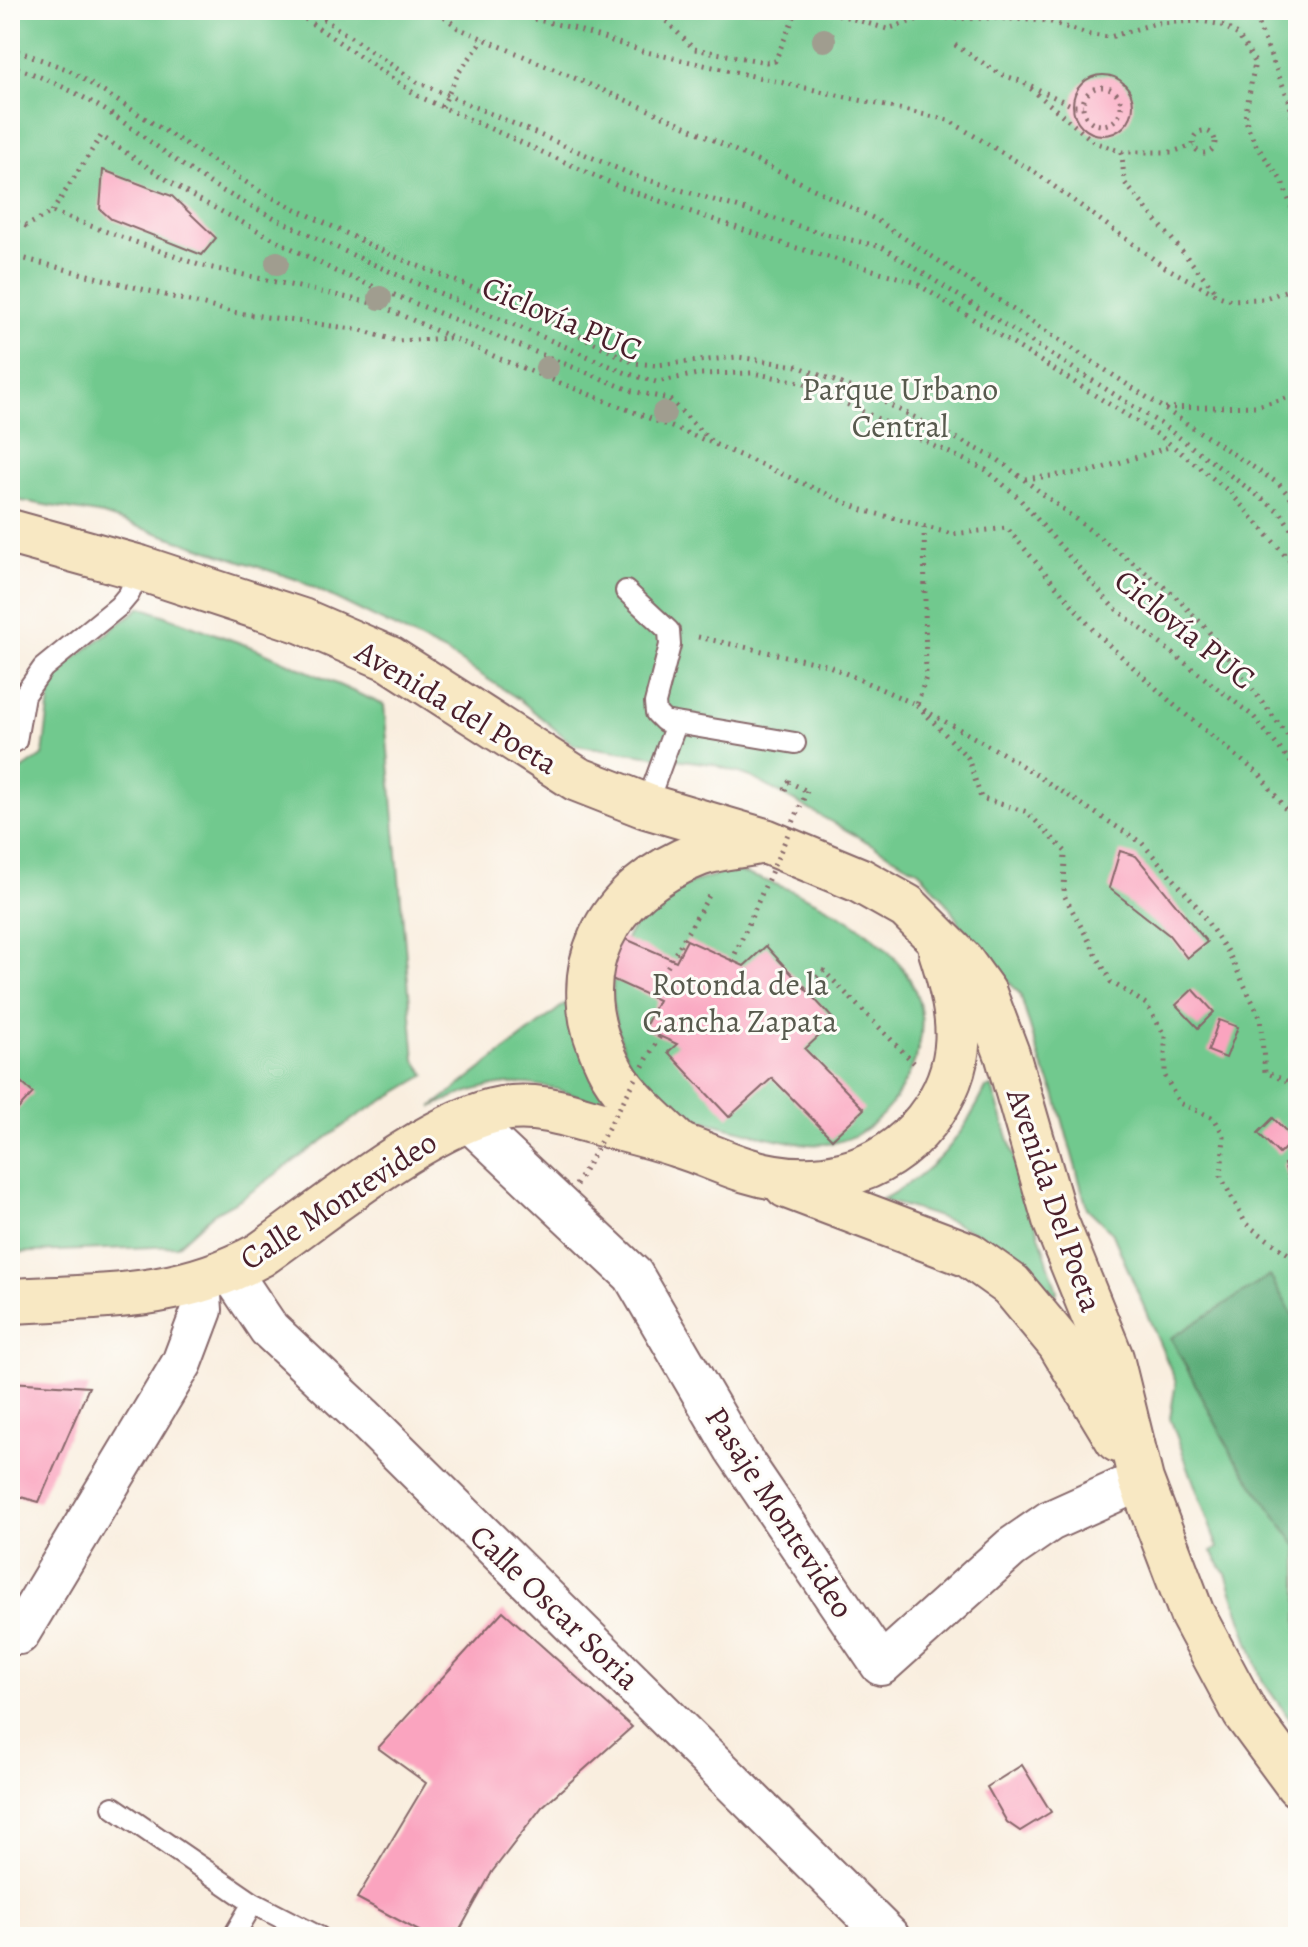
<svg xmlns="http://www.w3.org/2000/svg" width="1308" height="1947" font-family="Alegreya,serif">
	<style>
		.green { fill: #71c98e; stroke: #5e745c; stroke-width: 2 }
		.forest { fill: #5cad79; stroke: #536652; stroke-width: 2 }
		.building { fill: #faa4bf }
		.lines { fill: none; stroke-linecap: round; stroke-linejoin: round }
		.service-casing { stroke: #87676a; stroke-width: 24 }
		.minor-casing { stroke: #87676a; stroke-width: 44 }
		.secondary-casing { stroke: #87676a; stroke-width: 48 }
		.path { stroke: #87676a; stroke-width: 5; stroke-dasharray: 2 6; stroke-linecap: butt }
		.service { stroke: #fff; stroke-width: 20 }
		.minor { stroke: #fff; stroke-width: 40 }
		.secondary { stroke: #f8e8c3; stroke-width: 44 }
		.path-bridge { stroke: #87676a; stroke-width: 5; stroke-dasharray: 2 6; stroke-linecap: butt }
		.tree { fill: #a09d8f }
		.labels { text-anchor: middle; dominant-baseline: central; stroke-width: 6; stroke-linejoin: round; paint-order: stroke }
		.street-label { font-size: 32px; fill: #4a1f2b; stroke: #fdfcf7 }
		.park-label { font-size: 32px; fill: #585a4e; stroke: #fdfcf7 }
	</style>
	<rect width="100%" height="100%" fill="#fdfcf7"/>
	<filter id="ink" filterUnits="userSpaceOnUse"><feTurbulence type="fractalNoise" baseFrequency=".0125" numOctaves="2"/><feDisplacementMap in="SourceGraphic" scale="16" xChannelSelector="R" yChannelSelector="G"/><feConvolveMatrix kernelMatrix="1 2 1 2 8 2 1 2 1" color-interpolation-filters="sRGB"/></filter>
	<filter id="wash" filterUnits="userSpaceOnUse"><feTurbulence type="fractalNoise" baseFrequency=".006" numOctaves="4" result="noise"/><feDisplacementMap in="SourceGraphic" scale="32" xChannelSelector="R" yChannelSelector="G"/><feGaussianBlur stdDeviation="1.8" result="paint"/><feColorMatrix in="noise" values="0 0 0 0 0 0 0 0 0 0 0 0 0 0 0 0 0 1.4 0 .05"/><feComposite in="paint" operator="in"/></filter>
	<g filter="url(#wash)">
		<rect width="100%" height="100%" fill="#f9eedf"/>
		<g class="green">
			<polygon points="10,10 1298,10 1298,1731 1262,1680 1226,1574 1212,1552 1218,1548 1170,1418 1176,1382 1112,1232 1087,1208 1055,1093 1041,1063 1020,994 969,939 944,899 919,871 751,777 712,764 574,745 520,700 447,653 298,580 103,515 10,499"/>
			<polygon points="141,607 257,649 384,705 415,1060 426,1075 357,1116 244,1197 214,1213 177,1246 10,1253 10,778 43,755 53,675"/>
			<path d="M 736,871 C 820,896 961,958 911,1070 C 898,1098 884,1118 858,1134 C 826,1152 792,1143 758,1135 C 719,1124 678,1120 648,1090 C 633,1076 623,1050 618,1031 C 593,942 654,884 736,871 Z"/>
			<path d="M 570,1000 L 614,1111 C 543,1079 504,1072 432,1107 Z"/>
			<path d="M 992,1087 L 1057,1291 L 1056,1295 C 1042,1286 1032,1271 1019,1260 C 978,1228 932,1213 881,1200 C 935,1171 959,1142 986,1088 Z"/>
		</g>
		<polygon class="forest" points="1270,1276 1298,1324 1298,1547 1233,1456 1171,1338"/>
		<g id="blocks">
			<g class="building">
				<circle cx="1103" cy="105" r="30"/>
				<polygon points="103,170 172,196 216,238 202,255 111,219 100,209"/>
				<polygon points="1120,851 1136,856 1207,942 1187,958 1169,935 1109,888"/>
				<polygon points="612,933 676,961 687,940 744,966 766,946 835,1021 805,1049 864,1109 832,1139 772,1078 729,1117 668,1052 677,1044 644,1029 658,1000 594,971"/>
				<polygon points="1193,989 1214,1012 1198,1028 1176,1005"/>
				<polygon points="1219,1020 1238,1027 1226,1058 1208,1051"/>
				<polygon points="10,1072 33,1093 10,1118"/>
				<polygon points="1273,1118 1294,1139 1279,1154 1258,1133"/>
				<polygon points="1298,1160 1298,1194 1294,1196 1284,1164"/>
				<polygon points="10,1382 89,1387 39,1502 10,1494"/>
				<polygon points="503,1611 632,1727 542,1807 492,1872 456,1937 430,1937 357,1898 426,1783 378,1748"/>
				<polygon points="1022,1765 1051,1812 1020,1831 1007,1822 987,1787"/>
			</g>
		</g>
	</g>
	<g filter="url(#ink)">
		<use href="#blocks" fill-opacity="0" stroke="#87676a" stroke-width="2"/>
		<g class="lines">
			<g class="service-casing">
				<g id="service">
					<polyline points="626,591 669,631 670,645 655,703 656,713 664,721 795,743"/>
					<polyline points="10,744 16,741 24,695 43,668 119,606 129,594 140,568"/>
					<polyline points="646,806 676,724"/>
					<polyline points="113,1807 253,1903 319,1937"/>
					<polyline points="233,1937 253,1903"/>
				</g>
			</g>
			<g class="minor-casing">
				<g id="minor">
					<polyline points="468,1120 633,1275 734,1448 881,1665 1011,1548 1050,1521 1141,1480"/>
					<polyline points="230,1271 269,1329 362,1416 889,1937"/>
					<polyline points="19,1634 182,1363 202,1310 200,1281"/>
				</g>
			</g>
			<g class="secondary-casing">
				<g id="secondary">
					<polyline points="10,532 140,568 302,621 390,659 577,779 646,806 765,841 859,880 907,907 961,961 984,993 1007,1054 1055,1220 1111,1358 1141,1480 1192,1614 1245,1713 1298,1785"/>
					<path d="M 677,1143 C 654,1120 622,1095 608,1065 C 561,971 606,889 699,854 C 717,847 740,846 759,842"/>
					<polyline points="787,1186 969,1255 1011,1285 1060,1344 1118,1440"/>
					<path d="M 10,1301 C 101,1296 178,1300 260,1255 C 322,1212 431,1121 502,1109 C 534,1104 560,1112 591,1121 C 620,1129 649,1135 678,1145 C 701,1152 723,1163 746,1170 C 813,1191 881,1177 926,1121 C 969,1065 962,1015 941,951"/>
				</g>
			</g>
			<g class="path">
				<polyline points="292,10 418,96 622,188 787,245 914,282 1160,436 1230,492 1298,570"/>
				<polyline points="310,10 417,82 635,176 825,234 882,247 1161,424 1281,513 1298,540"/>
				<polyline points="448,10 444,16 458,28 679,123 875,219 1279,484 1298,506"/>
				<polyline points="495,10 573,28 642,51 948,120 1036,173 1163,266 1219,296 1231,300 1263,299 1285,291 1298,276"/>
				<polyline points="655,10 694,49 766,62 775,61 797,10"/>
				<polyline points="823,10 887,29 919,19 992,18 1048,21 1090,35 1110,37 1156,23 1202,21 1222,25 1238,35 1255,62 1245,118 1254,142 1282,181 1298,225"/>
				<polyline points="1252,10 1290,103 1298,162"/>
				<polyline points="955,45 1000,74 1023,82 1094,142 1122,152 1172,152 1193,145"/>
				<polyline points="10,48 69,70 263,193 391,255 533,312 634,363 656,365 738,357 797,366 872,396 997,459 1171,592 1206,628 1298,749"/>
				<path d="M 10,65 C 45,78 77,92 108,112 C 151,140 188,173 234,197 C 361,264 495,315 626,373 L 656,382 L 698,374 L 752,373 L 800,382 L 986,470 L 1018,497 L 1112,606 L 1253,716 L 1298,771"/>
				<polyline points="1031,86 1073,106 1083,106"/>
				<circle cx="1102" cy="106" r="19"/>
				<polyline points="442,107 459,72 484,39"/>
				<circle cx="1204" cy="142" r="11"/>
				<polyline points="1122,152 1124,182 1217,293"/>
				<polyline points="52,212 101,136 190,195 335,271 632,391 669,399 711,441"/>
				<polyline points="10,219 26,226 52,212 199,265 376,304 505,361 712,443 863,510 952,534 1007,528 1095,632 1174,705 1260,775 1298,826"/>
				<polyline points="10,255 231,312 361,330 397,341 451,338"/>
				<polyline points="1165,408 1257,406 1298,395"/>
				<polyline points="1025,479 1093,471 1172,446"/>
				<polyline points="698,637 827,665 917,705 926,677 924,525"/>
				<polyline points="917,705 968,758 981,798 1027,812 1065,851 1064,895 1111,982 1146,1004 1165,1036 1165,1076 1179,1103 1214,1118 1224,1136 1221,1177 1246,1224 1298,1261"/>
				<polyline points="924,710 1002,753 1142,843 1193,901 1229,954 1260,1017 1265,1072 1298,1086"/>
				<polyline points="785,790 789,782 807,791"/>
				<polyline points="666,984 659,981 710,894"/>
				<polyline points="805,988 824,971 914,1063"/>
			</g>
			<use href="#service" class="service"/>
			<use href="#minor" class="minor"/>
			<use href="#secondary" class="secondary"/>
			<g class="path-bridge">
				<polyline points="732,961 807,791"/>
				<polyline points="576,1185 660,1036"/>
			</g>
		</g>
		<g class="tree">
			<circle cx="824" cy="40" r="12"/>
			<circle cx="277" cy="263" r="12"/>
			<circle cx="380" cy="298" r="12"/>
			<circle cx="547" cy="368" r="12"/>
			<circle cx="664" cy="413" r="12"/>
		</g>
	</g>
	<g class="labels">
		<g class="street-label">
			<text transform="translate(562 318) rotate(23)">Ciclovía PUC</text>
			<text transform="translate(1185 629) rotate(39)">Ciclovía PUC</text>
			<text transform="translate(457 707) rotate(31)">Avenida del Poeta</text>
			<text transform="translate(338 1200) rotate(-33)">Calle Montevideo</text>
			<text transform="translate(1055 1200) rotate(71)">Avenida Del Poeta</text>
			<text transform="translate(780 1512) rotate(57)">Pasaje Montevideo</text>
			<text transform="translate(555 1607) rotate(44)">Calle Oscar Soria</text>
		</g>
		<g class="park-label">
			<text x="900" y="389">Parque Urbano<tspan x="900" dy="37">Central</tspan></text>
			<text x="740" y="984">Rotonda de la<tspan x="740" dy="37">Cancha Zapata</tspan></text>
		</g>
	</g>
	<rect width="1308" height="1947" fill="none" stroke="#fdfcf7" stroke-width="40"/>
</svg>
